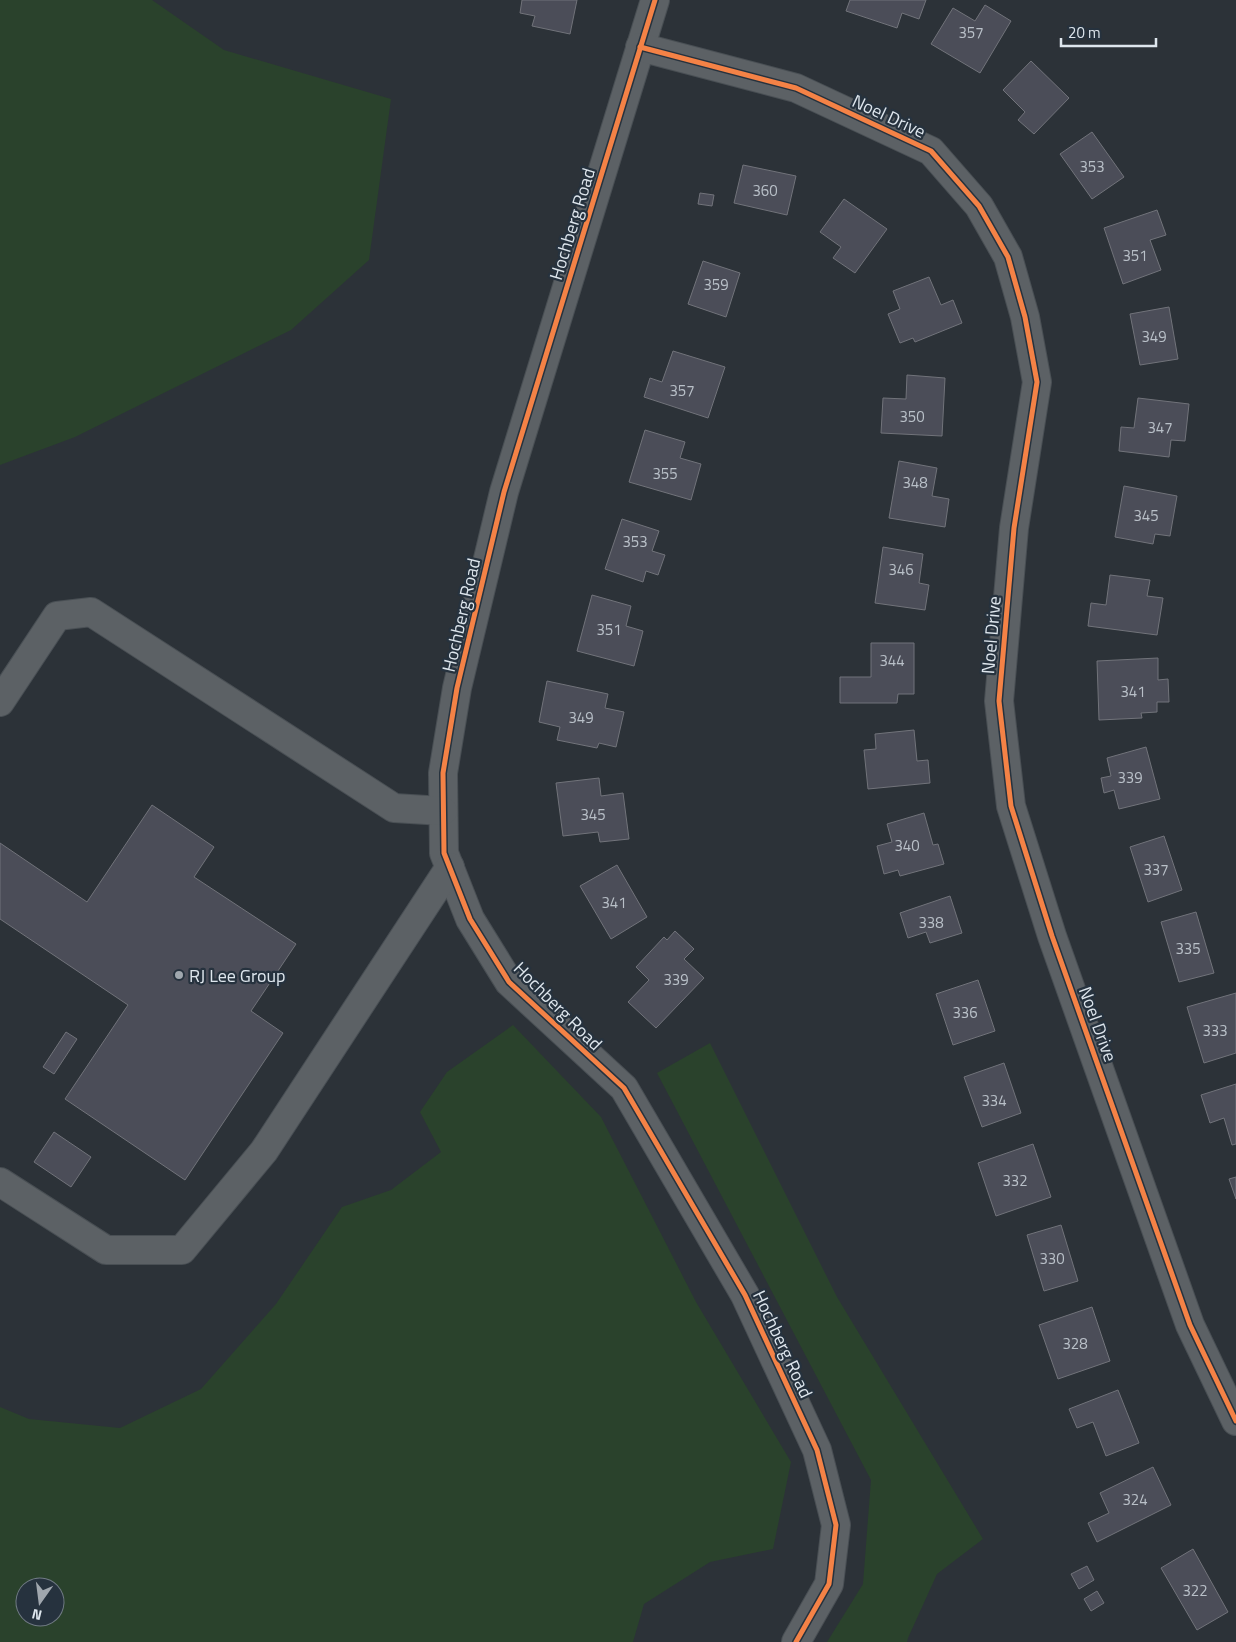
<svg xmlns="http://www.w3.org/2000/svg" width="1236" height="1642" font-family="'Titillium Web',sans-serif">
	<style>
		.green { fill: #2a422c; fill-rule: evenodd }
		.building { fill: #4b4d58; stroke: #71737a }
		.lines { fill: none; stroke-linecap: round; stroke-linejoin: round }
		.minor-casing { stroke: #494f54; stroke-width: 30 }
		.minor { stroke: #5c6165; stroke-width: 28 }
		.cycleway-casing { stroke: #26323e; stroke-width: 8 }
		.cycleway { stroke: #f48246; stroke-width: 5 }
		.poi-dot { fill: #a0a7ae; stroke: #26323e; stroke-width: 2 }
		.labels { text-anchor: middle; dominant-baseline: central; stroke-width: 4.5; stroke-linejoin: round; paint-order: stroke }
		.number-label { font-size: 15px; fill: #b9c0c8 }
		.street-label { font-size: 18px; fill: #dee6ed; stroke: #26323e }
		.poi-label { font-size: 18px; fill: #dee6ed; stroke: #26323e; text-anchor: start }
	</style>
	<rect width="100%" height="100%" fill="#2c3238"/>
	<g class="green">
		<polygon points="0,0 152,0 224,50 391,99 369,260 291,330 75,437 0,465"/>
		<path d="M 513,1025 L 601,1117 L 696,1302 L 791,1462 L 773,1549 L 710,1562 L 644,1604 L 633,1642 L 0,1642 L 0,1407 L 29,1419 L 120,1428 L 201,1389 L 276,1304 L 342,1207 L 391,1190 L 441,1152 L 420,1112 L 447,1072 ZM 25,1587 L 55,1587 L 55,1617 L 25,1617 Z"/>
		<polygon points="710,1043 837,1297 983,1539 937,1574 908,1638 907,1642 827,1642 863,1584 871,1480 657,1073"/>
	</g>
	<g class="building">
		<polygon points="522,0 577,0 570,34 532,26 535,16 520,13"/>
		<polygon points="850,0 926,0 919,19 902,13 897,28 846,11"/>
		<polygon points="985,5 1011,21 980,73 931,44 953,8 975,21"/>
		<polygon points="1031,61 1069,98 1034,134 1018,120 1025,112 1003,90"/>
		<polygon points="1092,132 1124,177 1092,199 1060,154"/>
		<polygon points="743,165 796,176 787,215 734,203"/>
		<polygon points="700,193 714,195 712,206 698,204"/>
		<polygon points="844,199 887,229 855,273 833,258 841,247 820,232"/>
		<polygon points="1157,210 1166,235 1150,240 1161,270 1123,284 1104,228"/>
		<polygon points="703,261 740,273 726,317 688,304"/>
		<polygon points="929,277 941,305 953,300 962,323 915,342 913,338 900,343 888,314 900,309 893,291"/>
		<polygon points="1169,307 1178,359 1140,365 1130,314"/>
		<polygon points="673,351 725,367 708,418 644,397 650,378 662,382"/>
		<polygon points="907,375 945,378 942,436 881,433 883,398 906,399"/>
		<polygon points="1138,398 1189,404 1185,441 1171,440 1169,457 1119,451 1121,427 1134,428"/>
		<polygon points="645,430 685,442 680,458 701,464 691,500 629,482"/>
		<polygon points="899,461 937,468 932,496 949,499 945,527 889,518"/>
		<polygon points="1124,486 1177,496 1170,536 1155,534 1153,544 1115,537"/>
		<polygon points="622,519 659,531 652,551 665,555 658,575 646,571 643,582 605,569"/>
		<polygon points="883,547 923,554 919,583 929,585 925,610 875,603"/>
		<polygon points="1110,575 1150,580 1147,596 1163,598 1157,635 1088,626 1091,603 1106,605"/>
		<polygon points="592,595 631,606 626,626 643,631 634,666 577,651"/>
		<polygon points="871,643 914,643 914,694 898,694 897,703 840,703 840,677 871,677"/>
		<polygon points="1158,658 1158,680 1168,679 1169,702 1157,702 1157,712 1141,713 1142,718 1099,720 1097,661"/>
		<polygon points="547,681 608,694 605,708 624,712 616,747 599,743 597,748 557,740 560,727 539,722"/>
		<polygon points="914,730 917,761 928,760 930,783 868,789 864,750 876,749 875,734"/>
		<polygon points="1146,747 1160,799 1119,809 1114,790 1104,793 1101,778 1111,776 1107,758"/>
		<polygon points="599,778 601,796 623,793 629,839 600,842 598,832 563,836 556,783"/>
		<polygon points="152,805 214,847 194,877 296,944 251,1011 283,1033 185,1180 65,1099 128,1005 0,919 0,843 87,902"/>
		<polygon points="924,813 933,845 938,844 944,864 900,876 898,870 884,874 877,846 892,842 887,824"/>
		<polygon points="1164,836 1182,890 1148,902 1130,847"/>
		<polygon points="617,865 647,917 611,939 580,886"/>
		<polygon points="950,896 962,933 930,943 926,932 908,938 900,913"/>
		<polygon points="1196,912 1214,973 1179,982 1161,922"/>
		<polygon points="675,931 694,949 684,959 704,978 656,1028 628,1002 649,980 636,967 664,937 667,940"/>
		<polygon points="978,980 995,1031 953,1045 936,994"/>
		<polygon points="1236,993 1236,1053 1204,1063 1187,1007"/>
		<polygon points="66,1032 77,1039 54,1074 43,1067"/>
		<polygon points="1004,1063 1021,1113 982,1127 964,1077"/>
		<polygon points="1236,1084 1236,1144 1232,1145 1224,1118 1210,1123 1201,1095"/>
		<polygon points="54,1132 91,1157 71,1187 34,1162"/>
		<polygon points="1033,1144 1051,1197 996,1216 978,1163"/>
		<polygon points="1236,1177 1236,1199 1229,1179"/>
		<polygon points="1061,1225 1078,1281 1044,1291 1027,1235"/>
		<polygon points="1092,1307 1110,1361 1058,1379 1039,1325"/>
		<polygon points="1118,1390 1139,1443 1106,1456 1093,1422 1077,1428 1069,1409"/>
		<polygon points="1153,1467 1171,1505 1097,1542 1088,1523 1109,1513 1100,1493"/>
		<polygon points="1193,1549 1228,1612 1197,1630 1161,1568"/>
		<polygon points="1087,1566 1094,1580 1079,1589 1071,1574"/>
		<polygon points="1097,1591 1104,1603 1091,1611 1084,1599"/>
	</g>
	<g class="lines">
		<g class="minor-casing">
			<g id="minor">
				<polyline points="655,0 504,492 457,688 443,773 444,853 470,919 509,982 624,1088 745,1295 817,1450 836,1525 829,1584 796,1642"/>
				<polyline points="640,47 796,88 931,151 979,206 1008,257 1025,317 1037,382 1014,528 999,701 1011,806 1052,936 1190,1325 1236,1421"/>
				<polyline points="0,702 57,616 91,612 394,808 443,811"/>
				<polyline points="0,1182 106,1250 182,1250 264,1151 450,867"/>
			</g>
		</g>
		<use href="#minor" class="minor"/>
		<g class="cycleway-casing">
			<g id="cycleway">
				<polyline points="655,0 504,492 457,688 443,773 444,853 470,919 509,982 624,1088 745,1295 817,1450 836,1525 829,1584 796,1642"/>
				<polyline points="640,47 796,88 931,151 979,206 1008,257 1025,317 1037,382 1014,528 999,701 1011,806 1052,936 1190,1325 1236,1421"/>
			</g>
		</g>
		<use href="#cycleway" class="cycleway"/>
	</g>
	<circle class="poi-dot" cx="179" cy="975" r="5"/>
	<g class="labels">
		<g class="number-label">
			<text x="971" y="32">357</text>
			<text x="1092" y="166">353</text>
			<text x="765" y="190">360</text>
			<text x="1135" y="255">351</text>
			<text x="716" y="284">359</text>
			<text x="1154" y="336">349</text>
			<text x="682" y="390">357</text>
			<text x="912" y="416">350</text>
			<text x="1160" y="427">347</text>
			<text x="665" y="473">355</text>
			<text x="915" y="482">348</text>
			<text x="1146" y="515">345</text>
			<text x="635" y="541">353</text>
			<text x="901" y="569">346</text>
			<text x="609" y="629">351</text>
			<text x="892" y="660">344</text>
			<text x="1133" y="691">341</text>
			<text x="581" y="717">349</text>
			<text x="1130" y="777">339</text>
			<text x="593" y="814">345</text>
			<text x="907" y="845">340</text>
			<text x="1156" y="869">337</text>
			<text x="614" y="902">341</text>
			<text x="931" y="922">338</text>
			<text x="1188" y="948">335</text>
			<text x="676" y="979">339</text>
			<text x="965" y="1012">336</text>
			<text x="1215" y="1030">333</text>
			<text x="994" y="1100">334</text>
			<text x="1015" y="1180">332</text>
			<text x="1052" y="1258">330</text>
			<text x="1075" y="1343">328</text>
			<text x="1135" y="1499">324</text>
			<text x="1195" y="1590">322</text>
		</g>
		<g class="street-label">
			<text transform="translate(889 116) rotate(25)">Noel Drive</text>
			<text transform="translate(572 224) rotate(-73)">Hochberg Road</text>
			<text transform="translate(461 615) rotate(-77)">Hochberg Road</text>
			<text transform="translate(991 635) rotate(-85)">Noel Drive</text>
			<text transform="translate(558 1006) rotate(45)">Hochberg Road</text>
			<text transform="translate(1098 1024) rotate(70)">Noel Drive</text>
			<text transform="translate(783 1344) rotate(65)">Hochberg Road</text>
		</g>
		<g class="poi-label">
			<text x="189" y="975">RJ Lee Group</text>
		</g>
	</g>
	<g transform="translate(40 1602) rotate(194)"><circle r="24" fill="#26323e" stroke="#707a84"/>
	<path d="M0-4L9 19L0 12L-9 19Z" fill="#a0a7ae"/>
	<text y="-8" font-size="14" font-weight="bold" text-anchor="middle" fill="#dee6ed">N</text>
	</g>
	<path d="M1061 38v8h95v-8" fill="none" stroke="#dee6ed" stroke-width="2.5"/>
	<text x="1068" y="38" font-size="15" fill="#dee6ed" stroke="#26323e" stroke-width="4" paint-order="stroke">20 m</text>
</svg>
